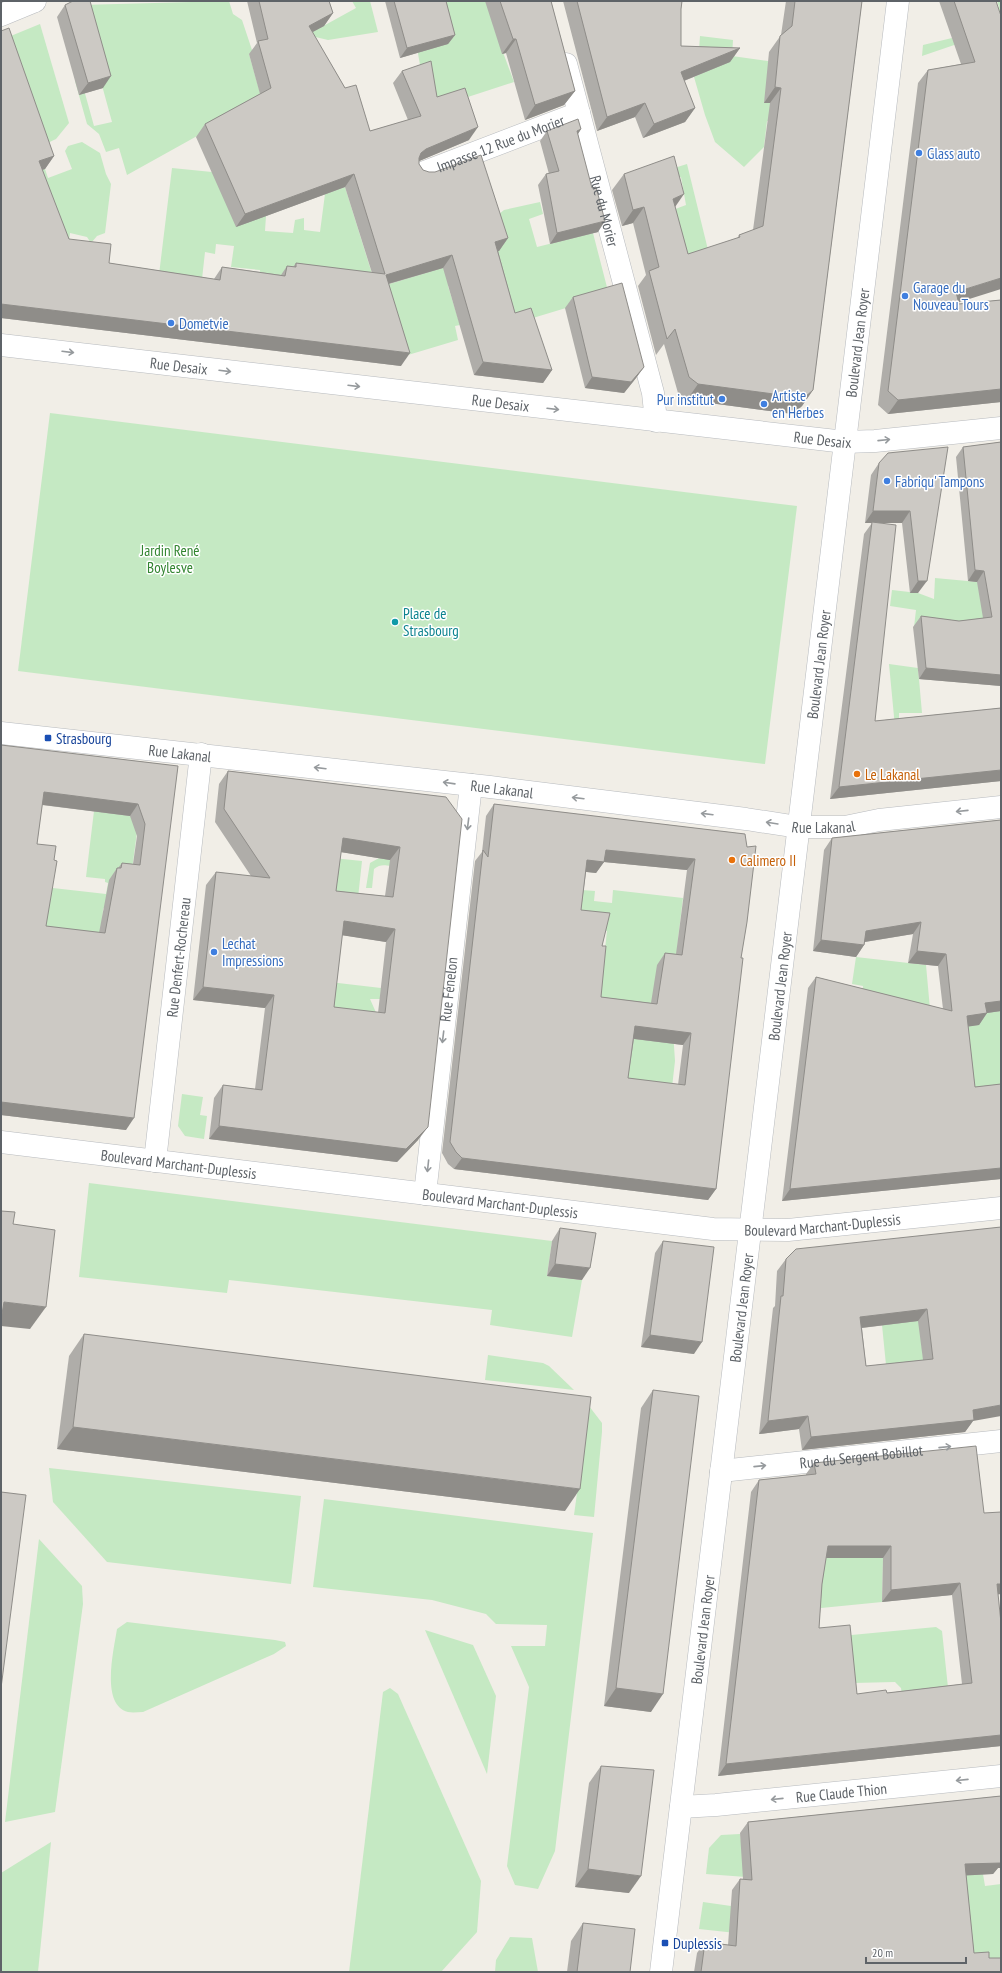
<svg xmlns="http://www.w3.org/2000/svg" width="1002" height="1973" font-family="'PT Sans Narrow',sans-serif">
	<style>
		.green { fill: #c5e9c3 }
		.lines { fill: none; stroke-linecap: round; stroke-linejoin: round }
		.minor-casing { stroke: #b7babe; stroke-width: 23 }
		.minor { stroke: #fff; stroke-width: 22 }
		.wall { fill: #afada9; fill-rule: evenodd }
		.shaded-wall { fill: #8f8d89 }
		.building { fill: #ccc9c4; stroke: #8f8d89; fill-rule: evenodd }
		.oneway { stroke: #969a9d }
		.shop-dot { fill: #3f7fe0; stroke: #fff; stroke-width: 1.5 }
		.culture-dot { fill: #0f9aa8; stroke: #fff; stroke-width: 1.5 }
		.transit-dot { fill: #1a4fb4; stroke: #fff; stroke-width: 1.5 }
		.food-dot { fill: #e8710a; stroke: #fff; stroke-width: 1.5 }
		.labels { text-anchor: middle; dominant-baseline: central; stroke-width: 3; stroke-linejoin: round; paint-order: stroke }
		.street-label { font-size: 15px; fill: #5e6368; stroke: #fff }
		.shop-label { font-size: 15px; fill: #366cbe; stroke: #fff; text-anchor: start }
		.park-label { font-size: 15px; fill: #328530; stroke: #fff }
		.culture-label { font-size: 15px; fill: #0d838f; stroke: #fff; text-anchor: start }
		.transit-label { font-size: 15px; fill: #164399; stroke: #fff; text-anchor: start }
		.food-label { font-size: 15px; fill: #c56008; stroke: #fff; text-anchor: start }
	</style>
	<rect width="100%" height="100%" fill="#f1eee7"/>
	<g class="green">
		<polygon points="229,1 233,14 242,20 253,53 249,54 262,100 127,175 119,148 106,152 99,134 87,124 75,81 81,79 94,126 112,122 80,5"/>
		<polygon points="352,1 370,1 378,32 328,40 307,35 356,8"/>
		<polygon points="439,1 488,1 494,28 514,82 428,110 417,48"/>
		<polygon points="997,1 1001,1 1001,29 922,56 923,45 952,38 953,40 985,12 999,7"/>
		<polygon points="40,24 69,123 56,139 37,148 1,40"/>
		<path d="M 700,36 L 733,40 L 732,56 L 768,61 C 767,83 784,106 795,125 L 767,121 L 764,147 L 744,167 L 715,142 L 705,115 L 694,77 L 707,71 L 699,50 Z"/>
		<polygon points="82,142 100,153 106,174 111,184 105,233 97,236 91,243 87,237 70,233 66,263 1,166 45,169 48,178 72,169 65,151 68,146"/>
		<polygon points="687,164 710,258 684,268 662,214 686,205 681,177 674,179 671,169"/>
		<polygon points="172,168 212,172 266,216 265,231 293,233 295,220 304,218 304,230 320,232 325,194 345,187 373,277 256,304 260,270 231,267 234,246 216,244 215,254 205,252 200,297 157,291"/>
		<polygon points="540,202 543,214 529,219 537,247 593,233 609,295 506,326 486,255 489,222 504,210"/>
		<polygon points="452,265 448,286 460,325 455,326 458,340 398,358 376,288"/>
		<polygon points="50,413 797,506 765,764 18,671"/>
		<polygon points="935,578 978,582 1001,644 914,627 916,610 890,606 892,590 918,593 934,599"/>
		<polygon points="889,664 918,668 922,713 899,713 899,720 895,727"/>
		<polygon points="94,811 139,817 131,877 103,909 101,945 39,929 44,887 106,894 108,883 105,882 105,879 86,877"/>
		<path d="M 391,840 L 391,866 C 384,865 380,864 374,869 L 372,888 L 366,888 L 370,863 L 379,858 L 387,859 Z"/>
		<polygon points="333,858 362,861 357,907 298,894"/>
		<polygon points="568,889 595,891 594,901 612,903 613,890 683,898 678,939 673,1031 675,1061 671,1096 620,1090 580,1006 604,958 607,931 601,930 589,932"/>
		<polygon points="856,957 926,965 931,1020 862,996 863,986 852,984"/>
		<polygon points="321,981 381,988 380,999 370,999 378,1017 297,1012"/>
		<polygon points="1001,1005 1001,1095 966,1099 963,1027 977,1015"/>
		<polygon points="182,1094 203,1097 200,1115 207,1116 204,1139 185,1136 178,1126"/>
		<polygon points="89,1183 552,1241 547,1276 582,1280 572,1337 490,1325 492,1310 229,1280 227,1293 79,1277"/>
		<polygon points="919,1320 926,1384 887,1375 882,1325"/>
		<polygon points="488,1355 543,1363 549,1366 574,1390 485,1380"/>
		<polygon points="589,1406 602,1423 602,1432 594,1517 574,1515"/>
		<polygon points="49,1468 301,1496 291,1584 107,1562 53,1502"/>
		<polygon points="324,1499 593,1533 555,1851 538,1889 515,1885 507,1866 529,1687 511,1646 545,1646 547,1625 496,1624 486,1614 432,1600 313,1587"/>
		<polygon points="39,1539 82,1586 83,1604 55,1812 5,1822"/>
		<polygon points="825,1542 883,1558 882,1602 811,1609"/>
		<path d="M 127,1622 L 275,1640 L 285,1642 L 286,1646 L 274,1654 L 143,1712 C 138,1712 133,1713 128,1712 C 100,1705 114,1649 117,1629 Z"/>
		<polygon points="936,1627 942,1631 949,1697 903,1702 901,1688 895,1682 853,1683 841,1636"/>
		<polygon points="425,1630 473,1645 496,1696 487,1774"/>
		<polygon points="390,1688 398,1694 481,1881 477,1932 441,1972 349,1972 383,1692"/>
		<polygon points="740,1834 746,1877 706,1874 709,1848 721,1835"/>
		<polygon points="51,1842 38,1972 1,1972 1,1873"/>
		<polygon points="957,1871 983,1874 985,1886 1001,1884 1001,1972 969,1964"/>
		<polygon points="703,1902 738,1907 736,1933 699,1929"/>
		<polygon points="510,1937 532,1938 538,1972 495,1972 496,1960"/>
	</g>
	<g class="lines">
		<g class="minor-casing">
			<g id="minor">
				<polyline points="1,15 35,1"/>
				<path id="s1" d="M 566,64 L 653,393 L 656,421"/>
				<path id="s2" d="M 422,173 L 579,113"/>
				<path id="s3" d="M 1,345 L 845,442 L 875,441 L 1001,428"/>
				<path id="s4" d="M 1,733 L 490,787 L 746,819 L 798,827 L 845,827 L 879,820 L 1001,807"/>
				<path id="s5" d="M 1,1142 L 713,1229 L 788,1230 L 1001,1208"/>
				<path id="s6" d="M 155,1161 L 201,754"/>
				<path id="s7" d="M 425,1194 L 471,785"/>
				<path id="s8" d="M 721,1471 L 1001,1441"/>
				<path id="s9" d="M 681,1807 L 716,1805 L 1001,1776"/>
				<path id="s10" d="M 661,1972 L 898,1"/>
			</g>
		</g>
		<use href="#minor" class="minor"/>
	</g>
	<g class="wall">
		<polygon points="247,1 329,1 333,13 324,26 312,32 345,88 370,131 408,120 393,83 402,71 437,97 469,140 419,161 419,164 423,170 508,238 499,251 498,251 515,313 552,370 543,383 474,375 443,268 389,284 401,366 1,318 1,31 54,156 45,169 42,170 69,239 109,263 214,279 222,267 281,275 287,266 293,267 296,263 372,273 345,187 236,227 196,137 205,124 260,94 249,54 257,43"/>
		<polygon points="385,1 446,1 455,35 448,44 400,58"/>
		<polygon points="485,1 551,1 575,91 564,105 525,120 506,53 502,54"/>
		<polygon points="563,1 682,1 681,9 681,46 740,48 730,62 684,81 695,108 685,122 643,138 635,117 597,131"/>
		<polygon points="786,1 862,1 813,390 802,406 793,414 687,400 678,393 664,344 656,355 638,286 646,275 633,223 622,226 612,190 624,174 675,207 688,254 737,239 739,235 753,230 770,103 764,103 769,52 781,35"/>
		<polygon points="939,1 996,1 958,302 959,304 1001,300 1001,402 888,414 878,405 918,83 928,70 961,64"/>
		<polygon points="65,5 103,88 79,95 57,17"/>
		<polygon points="581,129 578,134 598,232 550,244 538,185 546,174 549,174 540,141 547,131"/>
		<polygon points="573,297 644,367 636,378 624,393 585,388 565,308"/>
		<polygon points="1001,442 1001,686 919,679 913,627 921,616 959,621 983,618 977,582 968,581 956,457 963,447"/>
		<polygon points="948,447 918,593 910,593 902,523 874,523 875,721 1001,708 1001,781 830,799 864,534 872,523 865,523 871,475 879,463"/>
		<path d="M 1,745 L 178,766 L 126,1130 L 1,1115 ZM 42,805 L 130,816 L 137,836 L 133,864 L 122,863 L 118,868 L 117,868 L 109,880 L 99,933 L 46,926 L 37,844 Z"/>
		<path d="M 228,771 L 446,797 L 418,1140 L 397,1162 L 209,1139 L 214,1098 L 223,1085 L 255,1089 L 265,1008 L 193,1000 L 206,885 L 216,872 L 251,876 L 215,822 L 219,784 ZM 341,852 L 390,860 L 385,896 L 336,891 ZM 342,935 L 386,942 L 378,1013 L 334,1007 Z"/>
		<path d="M 494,804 L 745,834 L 741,958 L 716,1189 L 708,1200 L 454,1169 L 448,1164 L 442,1153 L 475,861 L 482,852 L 486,816 ZM 604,862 L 687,870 L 676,954 L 665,953 L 657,965 L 651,1003 L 601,997 L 602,946 L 581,910 L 586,872 L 596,873 ZM 634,1039 L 683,1045 L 678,1085 L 628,1078 Z"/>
		<polygon points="1001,820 1001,1011 987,1013 979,1025 968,1026 975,1087 1001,1084 1001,1179 782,1201 808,988 816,977 943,1009 938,966 908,963 913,934 865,942 864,945 856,957 813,951 824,850 832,838"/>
		<path d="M 1001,1227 L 973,1421 L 965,1432 L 802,1450 L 799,1429 L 759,1434 L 773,1308 L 775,1306 L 777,1271 L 786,1259 ZM 918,1321 L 923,1360 L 866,1366 L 862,1328 Z"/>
		<polygon points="560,1228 582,1280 547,1276 552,1241"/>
		<polygon points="663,1241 694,1354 641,1347 655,1253"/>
		<polygon points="84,1334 565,1511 57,1449 69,1356"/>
		<polygon points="653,1390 651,1712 604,1706 641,1408"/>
		<path d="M 814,1463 L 984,1513 L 998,1595 L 1001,1746 L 718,1776 L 751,1492 L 759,1480 L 806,1475 L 806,1474 ZM 826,1558 L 883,1558 L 882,1602 L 952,1595 L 962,1684 L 887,1693 L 857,1694 L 819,1628 L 822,1584 Z"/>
		<polygon points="601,1766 629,1893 575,1887 589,1783"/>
		<polygon points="1001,1796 1001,1868 998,1868 993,1874 966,1875 974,1953 989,1958 1001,1972 694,1972 697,1953 705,1942 728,1945 732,1890 740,1879 743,1879 740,1833 748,1822"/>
		<polygon points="583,1923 630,1972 567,1972 571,1941"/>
	</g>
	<g class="shaded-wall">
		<polygon points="333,13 324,26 300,39 309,26"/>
		<polygon points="455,35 448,44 400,58 407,48"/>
		<polygon points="513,39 516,39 506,53 502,54"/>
		<polygon points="740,48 730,62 671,86 681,72"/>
		<polygon points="111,76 103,88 79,95 88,83"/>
		<polygon points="775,87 781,88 770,103 764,103"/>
		<polygon points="575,91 564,105 525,120 535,105"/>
		<polygon points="645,103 635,117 597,131 607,117"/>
		<polygon points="695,108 685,122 643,138 654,124"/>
		<polygon points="478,127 469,140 417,162 421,153 426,149"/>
		<polygon points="581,129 574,140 577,131"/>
		<polygon points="54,156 45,169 30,174 39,161"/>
		<polygon points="354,174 345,187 236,227 245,214"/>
		<polygon points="684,194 673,210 673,199"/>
		<polygon points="644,207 633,223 622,226 633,210"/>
		<polygon points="605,221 598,232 550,244 557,233"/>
		<polygon points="508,238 499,251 486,255 495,242"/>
		<polygon points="452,255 443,268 377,287 386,275"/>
		<polygon points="1001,278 1001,289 947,306 956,292"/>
		<polygon points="1,304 410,353 401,366 1,318"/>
		<polygon points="483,362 552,370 543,383 474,375"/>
		<polygon points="644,367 636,378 624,393 585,388 592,377"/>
		<polygon points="698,384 813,390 802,406 793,414 687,400"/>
		<polygon points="1001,389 1001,402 888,414 898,400"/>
		<polygon points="873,511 910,511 902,523 865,523"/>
		<polygon points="975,570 984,571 977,582 968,581"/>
		<polygon points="918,581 927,581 918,593 910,593"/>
		<polygon points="926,668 1001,675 1001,686 919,679"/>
		<polygon points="1001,770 1001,781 830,799 839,787"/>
		<polygon points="44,792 138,804 130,816 36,804"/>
		<polygon points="343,838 400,847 390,860 334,851"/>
		<polygon points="606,850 695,859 687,870 604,862 596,873 579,871 587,860"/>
		<polygon points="344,921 395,929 386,942 334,934"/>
		<polygon points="921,922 913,934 858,943 866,931"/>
		<polygon points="821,940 864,945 856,957 813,951"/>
		<polygon points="917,951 946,954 938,966 908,963"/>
		<polygon points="203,987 274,995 265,1008 193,1000"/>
		<polygon points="1001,1001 1001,1011 987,1013 979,1025 959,1028 967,1016 985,1003"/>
		<polygon points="635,1026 691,1033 683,1045 627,1038"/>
		<polygon points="1,1102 134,1118 126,1130 1,1115"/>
		<polygon points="219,1126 428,1127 418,1140 397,1162 209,1139"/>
		<polygon points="462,1158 716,1189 708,1200 454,1169"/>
		<polygon points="1001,1168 1001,1179 782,1201 790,1189"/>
		<polygon points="555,1264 590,1268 582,1280 547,1276"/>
		<polygon points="4,1302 46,1307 30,1329 1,1326 1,1306"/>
		<polygon points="927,1309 918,1321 852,1329 860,1317"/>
		<polygon points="650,1335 702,1342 694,1354 641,1347"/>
		<polygon points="1001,1405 1001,1416 973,1421 965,1432 802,1450 811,1437"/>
		<polygon points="808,1416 799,1429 759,1434 768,1421"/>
		<polygon points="73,1427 580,1489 565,1511 57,1449"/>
		<polygon points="828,1546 891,1546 883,1558 820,1558"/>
		<polygon points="960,1583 952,1595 882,1602 891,1590"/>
		<polygon points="997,1584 1001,1584 1001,1594 989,1596"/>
		<polygon points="616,1688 663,1694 651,1712 604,1706"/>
		<polygon points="1001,1735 1001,1746 718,1776 726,1764"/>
		<polygon points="1001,1857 1001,1868 998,1868 993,1874 957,1876 965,1864"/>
		<polygon points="588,1869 641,1876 629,1893 575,1887"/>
	</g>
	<g class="building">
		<polygon points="73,1 90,1 111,76 88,83 65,5"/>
		<polygon points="259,1 329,1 333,13 309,26 345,88 356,85 370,131 421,116 402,71 431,61 437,97 465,88 478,127 426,149 421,153 419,158 419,164 423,170 429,172 435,172 481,155 508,238 495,242 515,313 531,308 552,370 483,362 452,255 386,275 410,353 1,304 1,31 9,28 54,156 39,161 69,239 111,244 109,263 220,280 222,267 285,276 287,266 296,267 296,263 385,274 354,174 245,214 205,124 271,88 258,41 268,39"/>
		<polygon points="394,1 446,1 455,35 407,48"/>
		<polygon points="500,1 551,1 575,91 535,105 516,39 513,39"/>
		<polygon points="577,1 682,1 681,9 681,46 740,48 681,72 695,108 654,124 645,103 607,117"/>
		<polygon points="795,1 862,1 813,390 804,398 698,384 689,377 675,329 667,339 649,271 659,267 644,207 633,210 624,174 674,156 684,194 673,199 688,254 740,237 739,235 763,226 781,88 775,87 780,36 792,26"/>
		<polygon points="954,1 996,1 1001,16 1001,278 956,292 959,304 1001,300 1001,389 898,400 888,391 928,70 975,62"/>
		<polygon points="578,119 581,129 577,131 592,188 596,187 605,221 557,233 546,174 559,171 547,131"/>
		<polygon points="622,283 644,367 631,382 592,377 573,297"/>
		<polygon points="1001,442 1001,675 926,668 921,616 959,621 992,617 984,571 975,570 963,447"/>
		<polygon points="948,447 927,581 918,581 910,511 873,511 879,463 888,453"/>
		<polygon points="872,522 896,525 875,721 1001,708 1001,770 839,787"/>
		<path d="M 1,745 L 178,766 L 134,1118 L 1,1102 ZM 44,792 L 138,804 L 145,824 L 140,865 L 122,863 L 121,868 L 117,868 L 105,933 L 46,926 L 57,861 L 54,860 L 56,846 L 37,844 Z"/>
		<path d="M 228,771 L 446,797 L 462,819 L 428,1127 L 406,1149 L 219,1126 L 223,1085 L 262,1090 L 274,995 L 203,987 L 216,872 L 270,878 L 224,809 ZM 343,838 L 400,847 L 393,897 L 336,891 ZM 344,921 L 395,929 L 385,1013 L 334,1007 Z"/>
		<path d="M 494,804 L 745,834 L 747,847 L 756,846 L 747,922 L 741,958 L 743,958 L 716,1189 L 462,1158 L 456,1152 L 450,1142 L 483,850 L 488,857 ZM 606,850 L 695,859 L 682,955 L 665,953 L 657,1004 L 601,997 L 606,946 L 602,946 L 610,913 L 581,910 L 587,860 L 604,862 ZM 635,1026 L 691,1033 L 685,1085 L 628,1078 Z"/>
		<polygon points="1001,820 1001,1001 985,1003 987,1013 967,1016 975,1087 1001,1084 1001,1168 790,1189 816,977 952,1011 946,954 917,951 921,922 866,931 864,945 821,940 832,838"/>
		<polygon points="1,1211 15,1212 13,1224 55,1230 46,1307 4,1302 2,1314 1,1314"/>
		<path d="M 1001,1227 L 1001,1405 L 973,1410 L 974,1420 L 811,1437 L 808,1416 L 768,1421 L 781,1296 L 783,1296 L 786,1259 L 796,1249 ZM 927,1309 L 933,1359 L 866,1366 L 860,1317 Z"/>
		<polygon points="560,1228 596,1233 590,1268 555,1264"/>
		<polygon points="663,1241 714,1247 702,1342 650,1335"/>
		<polygon points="84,1334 591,1397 580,1489 73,1427"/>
		<polygon points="653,1390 699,1396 663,1694 616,1688"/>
		<path d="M 976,1446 L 984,1513 L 1001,1512 L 1001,1584 L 997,1584 L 1001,1623 L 1001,1735 L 726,1764 L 759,1480 L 816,1474 L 814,1463 ZM 828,1546 L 891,1546 L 891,1590 L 960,1583 L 972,1683 L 887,1693 L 886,1690 L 857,1694 L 850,1625 L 819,1628 L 822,1584 Z"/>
		<polygon points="1,1492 26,1495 1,1688"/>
		<polygon points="601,1766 654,1770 641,1876 588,1869"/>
		<polygon points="1001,1796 1001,1863 965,1864 974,1953 989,1952 989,1958 1001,1958 1001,1972 701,1972 705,1942 736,1946 740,1879 752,1880 748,1822"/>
		<polygon points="583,1923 635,1929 630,1972 577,1972"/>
	</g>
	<defs><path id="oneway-shaft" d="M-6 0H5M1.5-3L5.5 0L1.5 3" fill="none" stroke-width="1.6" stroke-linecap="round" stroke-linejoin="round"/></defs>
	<g class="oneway">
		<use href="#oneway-shaft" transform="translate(68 352) rotate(7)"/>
		<use href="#oneway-shaft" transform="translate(225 371) rotate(7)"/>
		<use href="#oneway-shaft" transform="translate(354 386) rotate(7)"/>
		<use href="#oneway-shaft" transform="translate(553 409) rotate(7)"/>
		<use href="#oneway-shaft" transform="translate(884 440) rotate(-6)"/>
		<use href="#oneway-shaft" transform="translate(320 768) rotate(-173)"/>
		<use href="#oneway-shaft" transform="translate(449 783) rotate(-172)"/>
		<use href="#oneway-shaft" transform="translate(578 798) rotate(-173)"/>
		<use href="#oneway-shaft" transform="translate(962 811) rotate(174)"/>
		<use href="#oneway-shaft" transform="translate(707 814) rotate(-173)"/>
		<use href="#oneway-shaft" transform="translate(772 823) rotate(-171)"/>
		<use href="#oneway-shaft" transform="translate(468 824) rotate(97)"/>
		<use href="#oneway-shaft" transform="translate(443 1037) rotate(97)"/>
		<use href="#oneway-shaft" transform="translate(428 1166) rotate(96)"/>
		<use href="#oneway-shaft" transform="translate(945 1447) rotate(-6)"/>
		<use href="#oneway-shaft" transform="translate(760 1466) rotate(-6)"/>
		<use href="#oneway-shaft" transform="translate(962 1780) rotate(174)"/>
		<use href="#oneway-shaft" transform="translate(777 1799) rotate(174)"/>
	</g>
	<g class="shop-dot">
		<circle cx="919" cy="153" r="4"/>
		<circle cx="905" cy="296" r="4"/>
		<circle cx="171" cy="323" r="4"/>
		<circle cx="722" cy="399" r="4"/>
		<circle cx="764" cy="404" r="4"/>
		<circle cx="887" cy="481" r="4"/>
		<circle cx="214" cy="952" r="4"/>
	</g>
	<circle class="culture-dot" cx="395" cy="622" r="4"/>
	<g class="transit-dot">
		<rect x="44" y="734" width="8" height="8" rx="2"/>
		<rect x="661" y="1939" width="8" height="8" rx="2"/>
	</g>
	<g class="food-dot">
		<circle cx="857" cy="774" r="4"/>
		<circle cx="732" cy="860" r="4"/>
	</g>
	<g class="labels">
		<g class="street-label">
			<text stroke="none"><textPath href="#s2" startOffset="84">Impasse 12 Rue du Morier</textPath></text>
			<text stroke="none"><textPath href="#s1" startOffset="152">Rue du Morier</textPath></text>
			<text stroke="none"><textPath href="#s10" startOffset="1641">Boulevard Jean Royer</textPath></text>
			<text stroke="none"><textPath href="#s3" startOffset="179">Rue Desaix</textPath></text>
			<text stroke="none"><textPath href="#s3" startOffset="503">Rue Desaix</textPath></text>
			<text stroke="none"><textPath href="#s3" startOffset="827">Rue Desaix</textPath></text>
			<text stroke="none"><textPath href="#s10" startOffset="1317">Boulevard Jean Royer</textPath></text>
			<text stroke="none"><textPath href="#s4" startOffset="180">Rue Lakanal</textPath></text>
			<text stroke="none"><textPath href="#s4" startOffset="504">Rue Lakanal</textPath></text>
			<text stroke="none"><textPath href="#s4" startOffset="828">Rue Lakanal</textPath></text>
			<text stroke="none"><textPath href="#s6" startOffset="205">Rue Denfert-Rochereau</textPath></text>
			<text stroke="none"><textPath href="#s10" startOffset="993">Boulevard Jean Royer</textPath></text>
			<text stroke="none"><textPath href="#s7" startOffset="206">Rue Fénelon</textPath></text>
			<text stroke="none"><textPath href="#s5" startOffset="179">Boulevard Marchant-Duplessis</textPath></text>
			<text stroke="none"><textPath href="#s5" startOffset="503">Boulevard Marchant-Duplessis</textPath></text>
			<text stroke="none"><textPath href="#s5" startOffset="827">Boulevard Marchant-Duplessis</textPath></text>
			<text stroke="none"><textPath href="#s10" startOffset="669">Boulevard Jean Royer</textPath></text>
			<text stroke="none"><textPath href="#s8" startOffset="141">Rue du Sergent Bobillot</textPath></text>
			<text stroke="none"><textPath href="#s10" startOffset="345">Boulevard Jean Royer</textPath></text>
			<text stroke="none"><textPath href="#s9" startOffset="161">Rue Claude Thion</textPath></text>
		</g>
		<g class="shop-label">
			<text x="927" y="153">Glass auto</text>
			<text x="913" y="287">Garage du<tspan x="913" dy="17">Nouveau Tours</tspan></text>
			<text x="179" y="323">Dometvie</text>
			<text x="772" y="395">Artiste<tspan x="772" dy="17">en Herbes</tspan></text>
			<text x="714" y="399" text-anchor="end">Pur institut</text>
			<text x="895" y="481">Fabriqu' Tampons</text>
			<text x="222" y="943">Lechat<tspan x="222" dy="17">Impressions</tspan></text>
		</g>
		<g class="park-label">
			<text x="170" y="550">Jardin René<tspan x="170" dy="17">Boylesve</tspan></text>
		</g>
		<g class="culture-label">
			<text x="403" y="613">Place de<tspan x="403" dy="17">Strasbourg</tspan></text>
		</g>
		<g class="transit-label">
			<text x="56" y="738">Strasbourg</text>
			<text x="673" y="1943">Duplessis</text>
		</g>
		<g class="food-label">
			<text x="865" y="774">Le Lakanal</text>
			<text x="740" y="860">Calimero II</text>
		</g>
	</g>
	<rect width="1002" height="1973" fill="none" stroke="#5e6368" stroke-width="4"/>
	<path d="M866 1957v6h100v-6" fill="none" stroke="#5e6368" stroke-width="2"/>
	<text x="872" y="1957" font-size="12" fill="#5e6368" stroke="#ffffff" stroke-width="3" paint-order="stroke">20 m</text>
</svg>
